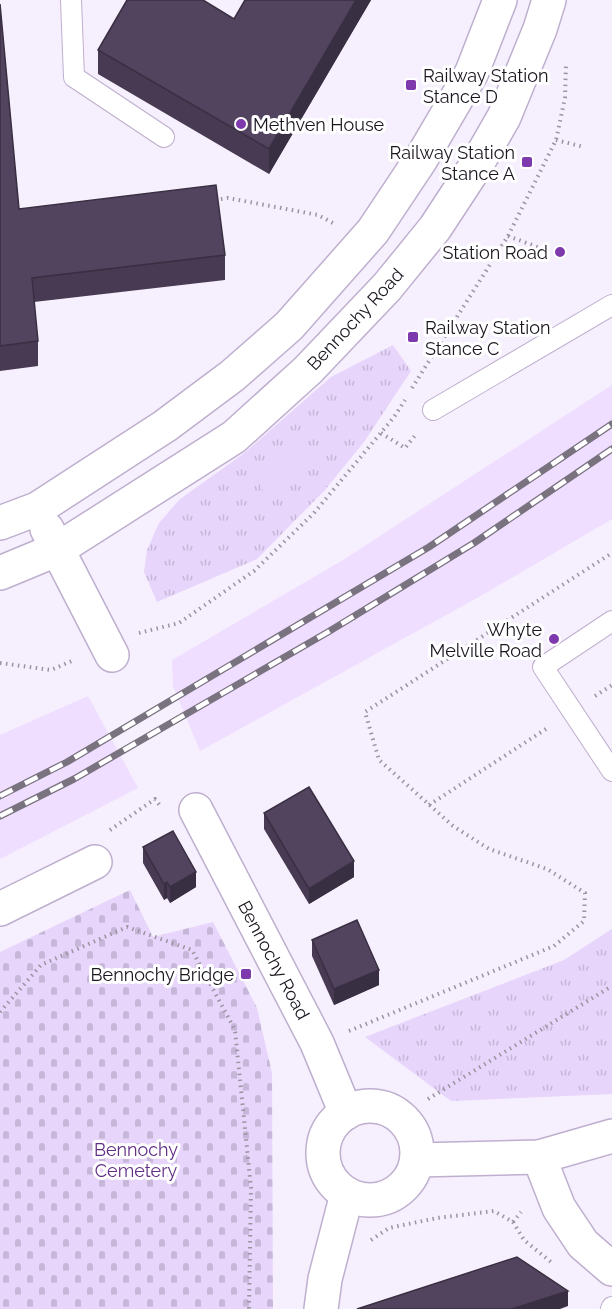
<svg xmlns="http://www.w3.org/2000/svg" width="612" height="1309" font-family="Raleway,sans-serif">
	<style>
		.built { fill: #efdeff }
		.grass { fill: url(#grass-tufts) }
		.cemetery { fill: url(#cemetery-stones) }
		.garden { fill: #e8d5fb }
		.lines { fill: none; stroke-linecap: round; stroke-linejoin: round }
		.lane-casing { stroke: #bfafcf; stroke-width: 22 }
		.street-casing { stroke: #bfafcf; stroke-width: 36 }
		.secondary-casing { stroke: #bfafcf; stroke-width: 36 }
		.path { stroke: #9b94a1; stroke-width: 4; stroke-dasharray: 1.5 4.5; stroke-linecap: butt }
		.lane { stroke: #fff; stroke-width: 20 }
		.street { stroke: #fff; stroke-width: 33 }
		.secondary { stroke: #fff; stroke-width: 33 }
		.rail-casing { stroke: #79727f; stroke-width: 7 }
		.rail { stroke: #fff; stroke-width: 4.5; stroke-dasharray: 14; stroke-linecap: butt }
		.wall { fill: #473a52 }
		.shaded-wall { fill: #392f42 }
		.building { fill: #52435f; stroke: #392f42; stroke-width: 1.5 }
		.poi-dot { fill: #7e39ad; stroke: #fff; stroke-width: 2 }
		.labels { text-anchor: middle; dominant-baseline: central; stroke-width: 6; stroke-linejoin: round; paint-order: stroke }
		.poi-label { font-size: 18px; fill: #1b1520; stroke: #fff; text-anchor: end }
		.street-label { font-size: 18px; fill: #1b1520; stroke: #fff }
		.park-label { font-size: 18px; fill: #622f86; stroke: #fff }
	</style>
	<defs>
		<pattern id="grass-tufts" width="24" height="20" patternUnits="userSpaceOnUse" patternTransform="scale(1.5)"><rect width="24" height="20" fill="#e8d5fb"/><path d="M3 7l-1-3M5 7V3M7 7l1-3M15 17l-1-3M17 17v-4M19 17l1-3" fill="none" stroke="#c6b6d7"/></pattern>
		<pattern id="cemetery-stones" width="16" height="16" patternUnits="userSpaceOnUse" patternTransform="scale(1.5)"><rect width="16" height="16" fill="#e8d5fb"/><path d="M2 7V4a2 2 0 0 1 4 0v3zM10 15v-3a2 2 0 0 1 4 0v3z" fill="#c6b6d7"/></pattern>
	</defs>
	<rect width="100%" height="100%" fill="#f6effd"/>
	<g class="built">
		<polygon points="612,385 612,519 484,594 200,751 173,686 172,660 343,560"/>
		<polygon points="88,696 138,788 0,859 0,735"/>
	</g>
	<g class="grass">
		<polygon points="393,345 411,371 364,442 324,491 257,559 157,602 144,572 147,550 159,523 180,499 243,454 331,377"/>
		<polygon points="612,929 612,1094 451,1101 365,1037 564,960"/>
	</g>
	<polygon class="cemetery" points="130,890 153,937 213,922 257,1008 272,1073 273,1309 0,1309 0,952"/>
	<path class="garden" d="M 298,453 C 317,471 282,490 267,494 L 260,487 C 262,469 281,456 298,453 Z"/>
	<g class="lines">
		<g class="lane-casing">
			<g id="lane">
				<polyline points="71,0 74,77 164,137"/>
				<polyline points="433,410 612,305"/>
				<polyline points="612,621 543,667 612,771"/>
				<polyline points="611,1309 612,1307"/>
			</g>
		</g>
		<g class="street-casing">
			<g id="street">
				<polyline points="0,909 95,862"/>
				<polyline points="539,1157 559,1208 583,1244 612,1269"/>
			</g>
		</g>
		<g class="secondary-casing">
			<g id="secondary">
				<polyline points="0,523 37,509 165,426 232,376 289,326 373,231 421,159 472,72 500,0"/>
				<polyline points="47,529 112,655"/>
				<polyline points="0,573 58,549 234,437 308,370 387,287 435,228 477,164 504,117 540,29 549,0"/>
				<polyline points="196,810 317,1043 346,1113"/>
				<circle cx="370" cy="1153" r="47"/>
				<polyline points="417,1160 539,1157 612,1136"/>
				<polyline points="321,1309 325,1279 347,1194"/>
			</g>
		</g>
		<g class="path">
			<polyline points="556,140 584,147"/>
			<polyline points="215,200 228,198 318,215 333,223"/>
			<polyline points="508,236 540,248"/>
			<polyline points="412,388 508,236 556,140 565,98 566,64"/>
			<polyline points="381,433 405,448 417,433"/>
			<polyline points="139,633 179,623 254,571 314,513 394,417 405,400"/>
			<polyline points="0,663 51,670 74,660"/>
			<polyline points="595,696 612,685"/>
			<polyline points="429,805 549,727"/>
			<polyline points="110,830 155,799 161,807"/>
			<polyline points="0,1012 41,965 127,927 192,950 235,1030 251,1188 249,1309"/>
			<polyline points="349,1031 554,946 584,921 585,893 547,869 489,849 453,826 379,760 365,712 612,553"/>
			<polyline points="428,1099 612,986"/>
			<polyline points="513,1222 521,1212"/>
			<polyline points="371,1240 389,1228 437,1218 494,1211 513,1222 524,1240 551,1262"/>
		</g>
		<use href="#lane" class="lane"/>
		<use href="#street" class="street"/>
		<use href="#secondary" class="secondary"/>
		<g class="rail-casing">
			<g id="rail">
				<polyline points="0,796 67,762 429,547 612,424"/>
				<polyline points="0,816 74,779 328,632 474,543 612,449"/>
			</g>
		</g>
		<use href="#rail" class="rail"/>
	</g>
	<g class="wall">
		<polygon points="245,0 371,0 269,174 98,74 98,50 234,19"/>
		<polygon points="0,4 19,209 225,255 225,280 34,302 38,341 38,366 0,371"/>
		<polygon points="264,813 354,877 309,904 264,829"/>
		<polygon points="143,847 196,887 170,903 167,898 164,900 143,863"/>
		<polygon points="312,940 379,985 334,1005 312,956"/>
	</g>
	<g class="shaded-wall">
		<polygon points="356,0 371,0 269,174 269,149"/>
		<polygon points="354,861 354,877 309,904 309,889"/>
		<polygon points="196,872 196,887 170,903 170,887"/>
		<polygon points="167,882 167,898 164,900 164,884"/>
		<polygon points="379,970 379,985 334,1005 334,989"/>
		<polygon points="568,1291 568,1306 560,1309 512,1309"/>
	</g>
	<g class="building">
		<polygon points="127,0 203,0 234,19 245,0 356,0 269,149 98,50"/>
		<polygon points="0,4 19,209 216,185 225,255 32,278 38,341 0,346"/>
		<polygon points="309,787 354,861 309,889 264,813"/>
		<polygon points="173,831 196,872 170,887 167,882 164,884 143,847"/>
		<polygon points="357,920 379,970 334,989 312,940"/>
		<polygon points="517,1257 568,1291 512,1309 357,1309"/>
	</g>
	<g class="poi-dot">
		<rect x="405" y="79" width="12" height="12" rx="3"/>
		<circle cx="241" cy="124" r="6"/>
		<rect x="521" y="156" width="12" height="12" rx="3"/>
		<circle cx="560" cy="252" r="6"/>
		<rect x="407" y="331" width="12" height="12" rx="3"/>
		<circle cx="554" cy="639" r="6"/>
		<rect x="240" y="968" width="12" height="12" rx="3"/>
	</g>
	<g class="labels">
		<g class="poi-label">
			<text x="423" y="75" text-anchor="start">Railway Station<tspan x="423" dy="21">Stance D</tspan></text>
			<text x="253" y="124" text-anchor="start">Methven House</text>
			<text x="515" y="152">Railway Station<tspan x="515" dy="21">Stance A</tspan></text>
			<text x="548" y="252">Station Road</text>
			<text x="425" y="327" text-anchor="start">Railway Station<tspan x="425" dy="21">Stance C</tspan></text>
			<text x="542" y="629">Whyte<tspan x="542" dy="21">Melville Road</tspan></text>
			<text x="234" y="974">Bennochy Bridge</text>
		</g>
		<g class="street-label">
			<text transform="translate(355 319) rotate(-47)">Bennochy Road</text>
			<text transform="translate(274 960) rotate(62)">Bennochy Road</text>
		</g>
		<g class="park-label">
			<text x="136" y="1149">Bennochy<tspan x="136" dy="21">Cemetery</tspan></text>
		</g>
	</g>
</svg>
